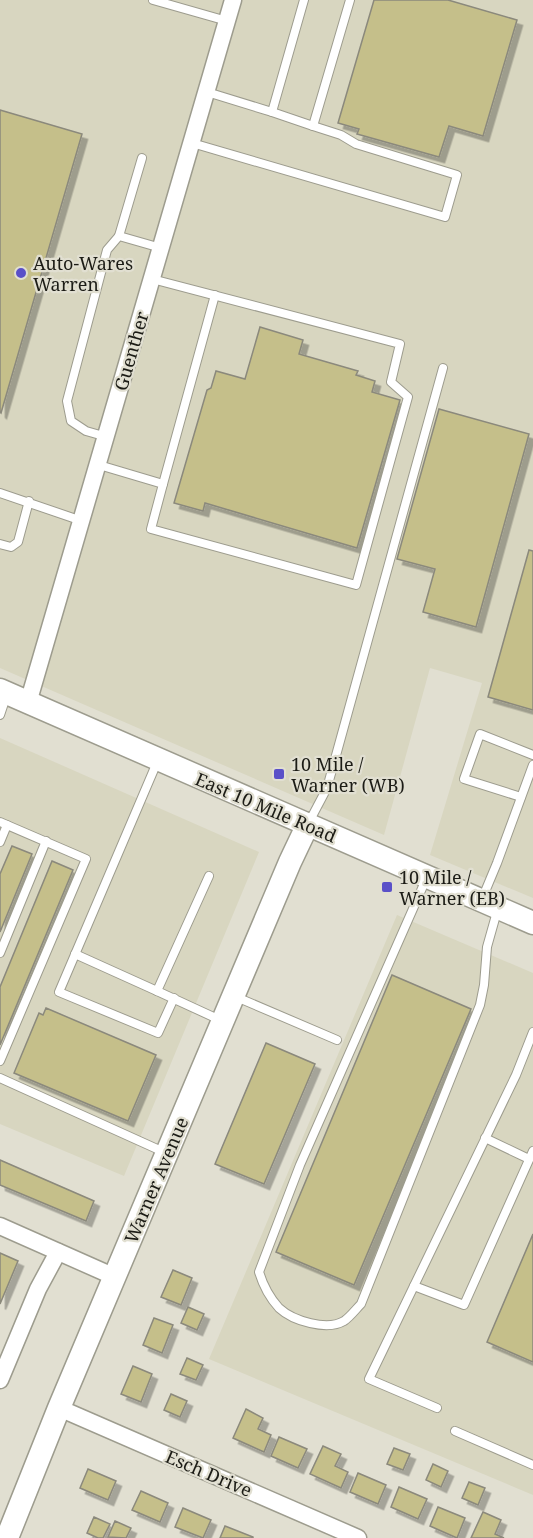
<svg xmlns="http://www.w3.org/2000/svg" width="533" height="1538" font-family="'Noto Serif',serif">
	<style>
		.built { fill: #d8d6c0 }
		.building { fill: #c5bf8a; stroke: #8b897c; stroke-width: 1.5; filter: url(#shadow) }
		.lines { fill: none; stroke-linecap: round; stroke-linejoin: round }
		.lane-casing { stroke: #9d9c8e; stroke-width: 10 }
		.street-casing { stroke: #9d9c8e; stroke-width: 19 }
		.secondary-casing { stroke: #9d9c8e; stroke-width: 25 }
		.lane { stroke: #fff; stroke-width: 8 }
		.street { stroke: #fff; stroke-width: 16 }
		.secondary { stroke: #fff; stroke-width: 22 }
		.poi-dot { fill: #5a50c8; stroke: #e1dfd1; stroke-width: 2 }
		.labels { text-anchor: middle; dominant-baseline: central; stroke-width: 4.5; stroke-linejoin: round; paint-order: stroke }
		.poi-label { font-size: 18px; fill: #1c1c16; stroke: #e1dfd1; text-anchor: start }
		.street-label { font-size: 18px; fill: #1c1c16; stroke: #e1dfd1 }
	</style>
	<defs>
		<filter id="shadow"><feDropShadow dx="5.5" dy="5.5" stdDeviation="0" flood-color="#0004"/></filter>
	</defs>
	<rect width="100%" height="100%" fill="#e1dfd1"/>
	<g class="built">
		<polygon points="0,0 533,0 533,898 430,855 482,683 430,668 384,835 0,668"/>
		<polygon points="0,738 259,852 124,1176 0,1124"/>
		<polygon points="397,915 533,973 533,1495 209,1359"/>
	</g>
	<g class="building">
		<polygon points="374,0 448,0 517,20 483,136 449,126 439,157 357,134 359,129 338,123"/>
		<polygon points="0,110 82,134 1,413 0,412"/>
		<polygon points="260,327 303,340 299,354 358,371 356,375 375,381 372,392 400,400 357,548 205,503 203,511 174,503 207,390 211,388 216,371 245,379"/>
		<polygon points="439,409 529,434 476,627 423,612 435,569 397,559"/>
		<polygon points="529,550 533,551 533,710 488,697"/>
		<polygon points="12,846 32,854 0,932 0,874"/>
		<polygon points="52,861 73,870 0,1045 0,987"/>
		<polygon points="392,975 471,1009 354,1285 276,1252"/>
		<polygon points="46,1008 156,1055 128,1121 14,1073 39,1013 43,1015"/>
		<polygon points="266,1043 315,1064 264,1184 215,1164"/>
		<polygon points="0,1160 94,1201 86,1221 0,1185"/>
		<polygon points="533,1234 533,1362 487,1342"/>
		<polygon points="0,1253 18,1261 0,1304"/>
		<polygon points="173,1270 192,1278 181,1305 161,1297"/>
		<polygon points="188,1307 204,1314 197,1330 181,1323"/>
		<polygon points="154,1318 173,1325 162,1353 143,1345"/>
		<polygon points="187,1358 203,1365 196,1380 180,1374"/>
		<polygon points="133,1366 152,1374 141,1402 121,1394"/>
		<polygon points="171,1394 187,1401 180,1417 164,1410"/>
		<polygon points="246,1409 263,1418 258,1429 271,1435 264,1452 233,1438"/>
		<polygon points="279,1437 307,1449 298,1468 271,1456"/>
		<polygon points="323,1446 341,1454 335,1466 348,1472 341,1488 310,1474"/>
		<polygon points="394,1448 410,1454 403,1470 387,1464"/>
		<polygon points="433,1464 448,1471 441,1487 426,1480"/>
		<polygon points="88,1469 116,1481 108,1500 80,1488"/>
		<polygon points="358,1473 386,1485 378,1504 350,1492"/>
		<polygon points="469,1482 485,1488 478,1505 462,1498"/>
		<polygon points="399,1487 427,1499 418,1519 391,1507"/>
		<polygon points="141,1491 168,1503 160,1522 132,1510"/>
		<polygon points="438,1507 465,1518 457,1538 430,1526"/>
		<polygon points="183,1508 211,1520 203,1538 175,1527"/>
		<polygon points="483,1512 501,1520 495,1534 504,1538 471,1538"/>
		<polygon points="94,1517 110,1524 103,1538 98,1538 87,1533"/>
		<polygon points="115,1521 131,1528 126,1538 108,1537"/>
		<polygon points="225,1526 253,1537 253,1538 220,1538"/>
	</g>
	<g class="lines">
		<g class="lane-casing">
			<g id="lane">
				<polyline points="153,0 227,21"/>
				<polyline points="207,92 272,112 304,0"/>
				<polyline points="272,112 313,126"/>
				<polyline points="192,143 445,217 457,175 356,144 341,135 313,126 350,0"/>
				<polyline points="119,236 142,158"/>
				<polyline points="107,437 86,431 71,421 67,401 107,250 119,236 161,248"/>
				<polyline points="99,465 163,484 151,529 356,585 408,397 391,382 400,344 152,279"/>
				<polyline points="163,484 215,295"/>
				<polyline points="0,493 82,521"/>
				<polyline points="0,544 11,547 18,542 29,501"/>
				<polyline points="0,715 7,694"/>
				<polyline points="158,760 59,992 158,1033 174,998"/>
				<polyline points="521,797 464,779 480,734 533,755"/>
				<polyline points="0,822 86,859 0,1061"/>
				<polyline points="308,824 327,788 443,368"/>
				<polyline points="0,842 7,825"/>
				<polyline points="209,876 157,991 220,1020"/>
				<path d="M 427,877 L 300,1165 L 259,1272 C 263,1285 269,1297 279,1308 C 293,1321 327,1331 344,1321 C 350,1317 356,1309 361,1304 L 480,1005 L 484,985 L 487,947 L 498,908"/>
				<polyline points="482,899 497,863 533,765"/>
				<polyline points="0,953 46,841"/>
				<polyline points="75,954 157,991"/>
				<polyline points="234,996 337,1040"/>
				<polyline points="0,1078 166,1153"/>
				<polyline points="485,1138 529,1159"/>
				<polyline points="414,1286 464,1305 533,1151"/>
				<polyline points="437,1408 369,1379 516,1075 533,1032"/>
				<polyline points="455,1431 533,1465"/>
			</g>
		</g>
		<g class="street-casing">
			<g id="street">
				<polyline points="28,703 233,0"/>
				<polyline points="0,1226 115,1277"/>
				<polyline points="0,1380 38,1289 58,1252"/>
				<polyline points="59,1408 358,1538"/>
			</g>
		</g>
		<g class="secondary-casing">
			<g id="secondary">
				<polyline points="0,690 533,923"/>
				<polyline points="7,1538 59,1408 290,862 308,824"/>
			</g>
		</g>
		<use href="#lane" class="lane"/>
		<use href="#street" class="street"/>
		<use href="#secondary" class="secondary"/>
	</g>
	<g class="poi-dot">
		<circle cx="21" cy="273" r="6"/>
		<rect x="273" y="768" width="12" height="12" rx="3"/>
		<rect x="381" y="881" width="12" height="12" rx="3"/>
	</g>
	<g class="labels">
		<g class="poi-label">
			<text x="33" y="263">Auto-Wares<tspan x="33" dy="21">Warren</tspan></text>
			<text x="291" y="764">10 Mile /<tspan x="291" dy="21">Warner (WB)</tspan></text>
			<text x="399" y="877">10 Mile /<tspan x="399" dy="21">Warner (EB)</tspan></text>
		</g>
		<g class="street-label">
			<text transform="translate(131 351) rotate(-74)">Guenther</text>
			<text transform="translate(266 807) rotate(23)">East 10 Mile Road</text>
			<text transform="translate(156 1180) rotate(-67)">Warner Avenue</text>
			<text transform="translate(209 1473) rotate(23)">Esch Drive</text>
		</g>
	</g>
</svg>
